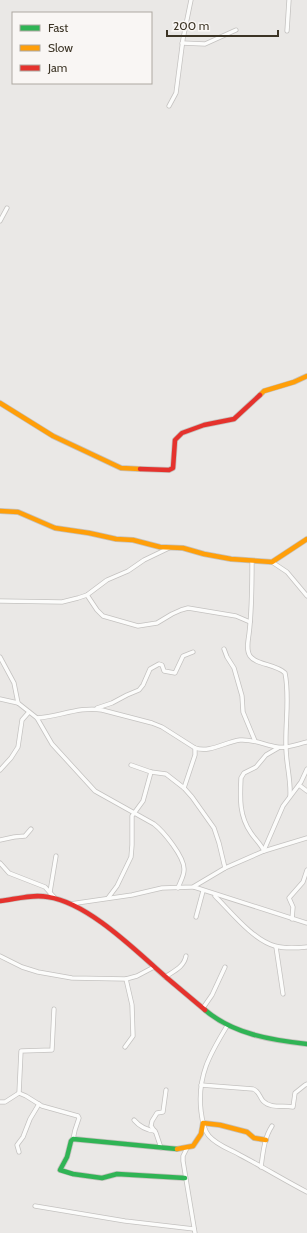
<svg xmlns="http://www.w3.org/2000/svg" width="307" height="1233" font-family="Cabin,sans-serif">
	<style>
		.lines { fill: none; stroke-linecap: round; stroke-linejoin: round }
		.street-casing { stroke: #c4c2c0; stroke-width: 5 }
		.fast-casing { stroke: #c5c2be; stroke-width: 6 }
		.slow-casing { stroke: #c5c2be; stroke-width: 6 }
		.jam-casing { stroke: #c5c2be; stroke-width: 6 }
		.street { stroke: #fcfcfb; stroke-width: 3.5 }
		.fast { stroke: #30b455; stroke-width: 4.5 }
		.slow { stroke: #ff9f0a; stroke-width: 4.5 }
		.jam { stroke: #e5322d; stroke-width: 4.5 }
	</style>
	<rect width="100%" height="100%" fill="#eae8e6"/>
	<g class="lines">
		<g class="street-casing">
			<g id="street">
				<polyline points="287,31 289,0"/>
				<polyline points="182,43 205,44 236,30"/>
				<polyline points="169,106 176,93 183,39 191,0"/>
				<polyline points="0,221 7,208"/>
				<path d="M 252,561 C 252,585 252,610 249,634 C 248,641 246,650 250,656 C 256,665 276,664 285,673 C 290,697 285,723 286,747 C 286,764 291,779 290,796"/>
				<polyline points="272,562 287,572 307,596"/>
				<polyline points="87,595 97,610 103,616 138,626 157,623 172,614 181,610 188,608 236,616 250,622"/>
				<polyline points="0,601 62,602 78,598 87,595 107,580 128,571 144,560 169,548"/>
				<polyline points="224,649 227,657 234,668 242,696 243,712 255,741"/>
				<path d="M 0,657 L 14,683 L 18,703 L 37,718 L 52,744 L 95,791 L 154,824 C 163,831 185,857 184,870 C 184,876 180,882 178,888"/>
				<polyline points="0,699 18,703"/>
				<polyline points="97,708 112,703 127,695 139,690 143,685 150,669 159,664 162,665 164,671 175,673 183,656 193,652"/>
				<path d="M 37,718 C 58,717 80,706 102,710 L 152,723 L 162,727 L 195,748 C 210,753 225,742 240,740 C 254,739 264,745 277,747 C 286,749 297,744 307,742"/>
				<polyline points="131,765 151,772 166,774 184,788 192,797 214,828 219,843 225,868"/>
				<polyline points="0,770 11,758 18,747 22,720 29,712"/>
				<polyline points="299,785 307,791"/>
				<polyline points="184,788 195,755 195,748"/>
				<polyline points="0,840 14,837 25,836 31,829"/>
				<polyline points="264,850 283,806 301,782 307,769"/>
				<path d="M 264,851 C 261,844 255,839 251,833 C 239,816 240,798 241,778 L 244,773 L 256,767 L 266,755 L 278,748"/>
				<polyline points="0,863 9,873 45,887 54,897"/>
				<polyline points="194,887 307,923"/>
				<polyline points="50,892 56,856"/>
				<path d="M 215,896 C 231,912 253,940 275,946 C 285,949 297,948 307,947"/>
				<polyline points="108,898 117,886 131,857 132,845 132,816 143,801 151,772"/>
				<polyline points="70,904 132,895 162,888 193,887 225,868 264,851 307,838"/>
				<polyline points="196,917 203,891"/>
				<polyline points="292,919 293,907 289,898 303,882 307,870"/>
				<polyline points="276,947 283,994"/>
				<polyline points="0,956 22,967 38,972 72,978 126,979 137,976 154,967"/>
				<path d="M 165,977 C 174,971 184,967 186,956"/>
				<polyline points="203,1008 212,995 225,967"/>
				<path d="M 227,1026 C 210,1054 197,1076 201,1111 C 202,1119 203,1129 209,1136 C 218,1146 230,1149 240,1155 C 263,1167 284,1180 307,1192"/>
				<polyline points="125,1047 133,1036 132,1005 126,979"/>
				<path d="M 201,1085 L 253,1089 C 259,1091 259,1096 263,1101 C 271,1109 283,1105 293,1107 L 295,1093 L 305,1085 L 307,1084"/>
				<polyline points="19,1093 21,1051 52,1050 54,1009"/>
				<polyline points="0,1102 5,1102 19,1093 26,1096 42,1106 78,1116 79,1118 75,1130 73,1139"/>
				<path d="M 134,1120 C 140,1127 146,1130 155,1131"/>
				<polyline points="161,1148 156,1133 151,1126 152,1121 157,1113 163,1112 166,1090"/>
				<polyline points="187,1148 183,1156 183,1161 195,1233"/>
				<polyline points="19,1152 17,1145 23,1137 30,1119 39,1104"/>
				<path d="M 261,1167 C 263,1153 264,1138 272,1126"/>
				<polyline points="35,1206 125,1221 194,1229"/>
			</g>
		</g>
		<g class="fast-casing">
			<g id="fast">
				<path d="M 205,1010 C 233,1034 271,1040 307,1044"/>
				<polyline points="177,1149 73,1139 71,1141 67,1157 60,1170 73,1174 102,1178 117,1174 185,1178"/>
			</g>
		</g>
		<g class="slow-casing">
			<g id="slow">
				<polyline points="260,395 264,391 294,382 307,376"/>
				<polyline points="0,403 53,436 121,468 140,469"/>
				<polyline points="0,511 18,512 55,528 89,533 116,539 133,540 160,547 183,548 204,554 231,559 272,562 307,539"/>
				<polyline points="177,1149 193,1146 201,1134 203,1123 220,1125 247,1132 254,1138 266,1140"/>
			</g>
		</g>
		<g class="jam-casing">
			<g id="jam">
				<polyline points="140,469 169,470 173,468 175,440 182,433 204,425 234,419 260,395"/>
				<path d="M 0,901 C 16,899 32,894 48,897 C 89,903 137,952 167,978 C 180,989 192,999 205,1010"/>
			</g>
		</g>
		<use href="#street" class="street"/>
		<use href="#fast" class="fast"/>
		<use href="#slow" class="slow"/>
		<use href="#jam" class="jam"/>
	</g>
	<rect x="12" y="12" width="140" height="72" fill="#f9f6f4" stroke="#ada8a1"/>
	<rect x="20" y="25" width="20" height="6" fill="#30b455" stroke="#ada8a1"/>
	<text x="48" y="32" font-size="12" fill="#3c3425">Fast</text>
	<rect x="20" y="45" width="20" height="6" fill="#ff9f0a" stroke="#ada8a1"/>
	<text x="48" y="52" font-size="12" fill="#3c3425">Slow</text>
	<rect x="20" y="65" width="20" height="6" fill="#e5322d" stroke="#ada8a1"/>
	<text x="48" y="72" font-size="12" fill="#3c3425">Jam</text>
	<path d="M167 30v6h111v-6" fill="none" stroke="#3c3425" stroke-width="2"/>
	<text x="173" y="30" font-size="12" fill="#3c3425" stroke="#f9f6f4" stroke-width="3" paint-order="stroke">200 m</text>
</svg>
